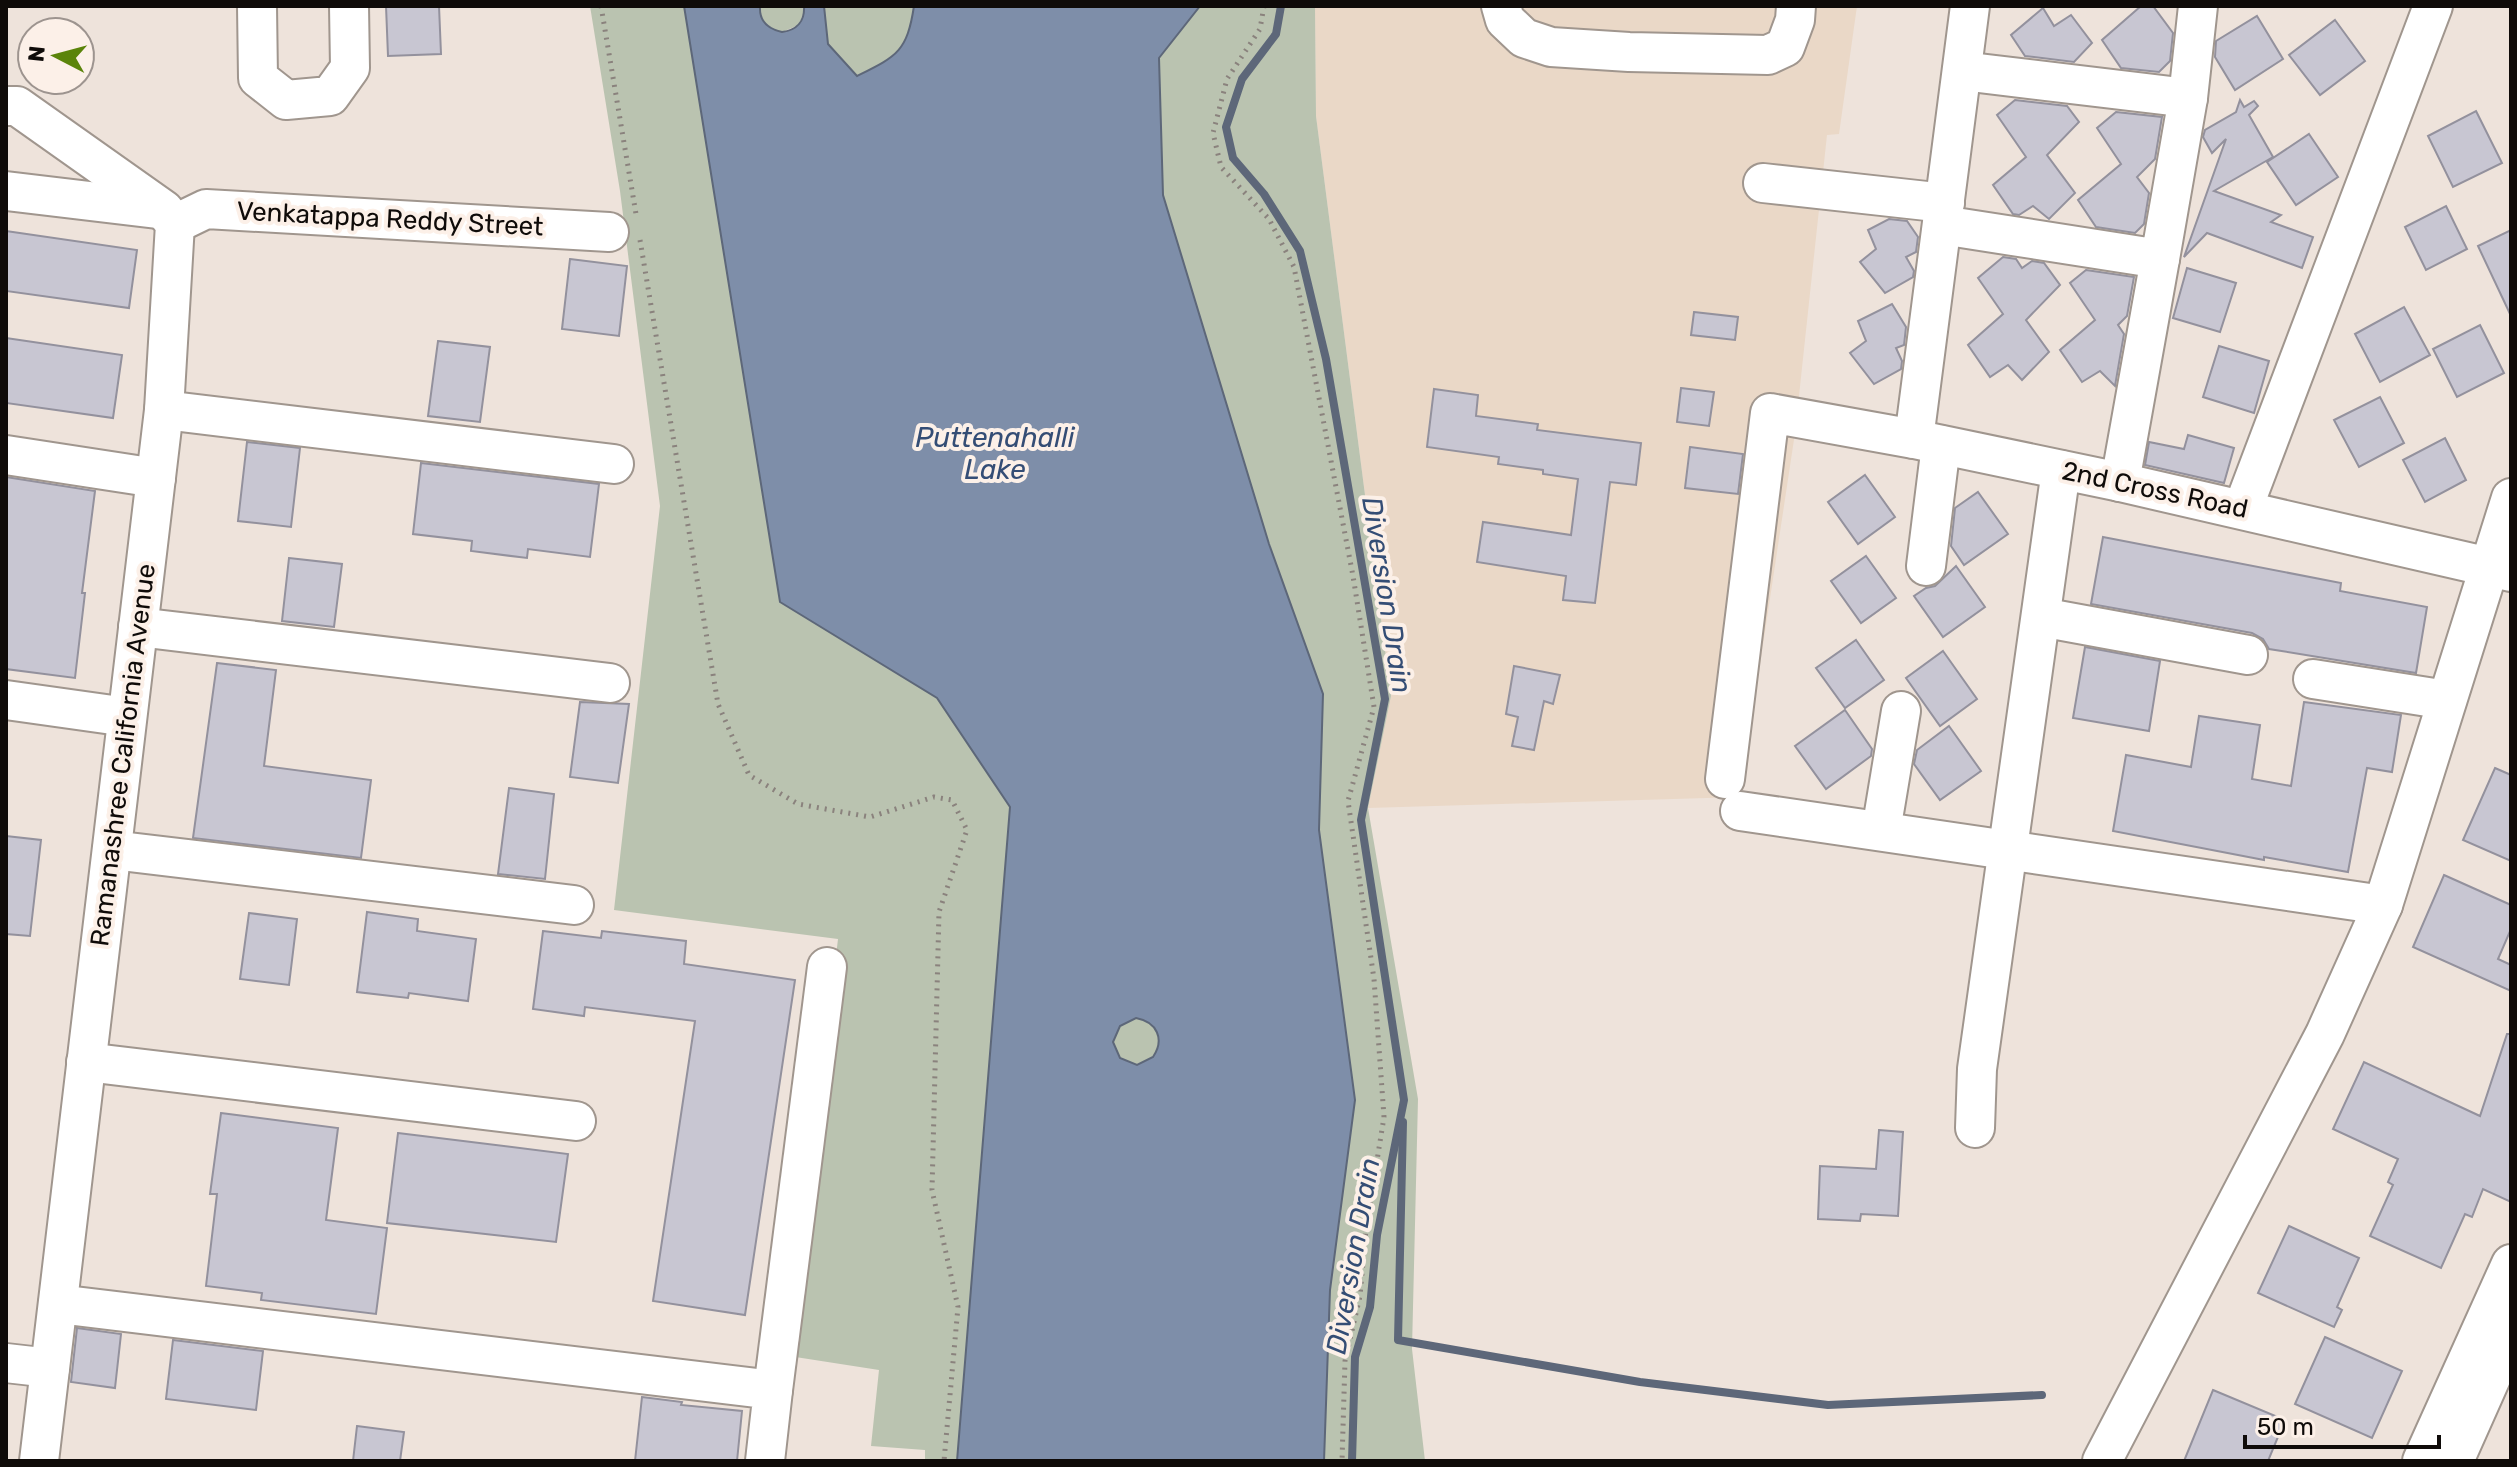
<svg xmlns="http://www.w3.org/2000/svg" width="2517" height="1467" font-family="Rubik,sans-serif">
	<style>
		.industrial { fill: #ead8c7 }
		.green { fill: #bac3b0 }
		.water { fill: #7e8ea9; stroke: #5d6779; stroke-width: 2; fill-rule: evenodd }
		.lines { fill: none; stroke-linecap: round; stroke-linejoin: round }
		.stream { stroke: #5d6779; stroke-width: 8 }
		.building { fill: #c8c6d2; stroke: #93919d; stroke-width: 2 }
		.minor-casing { stroke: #a0968e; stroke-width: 42 }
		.path { stroke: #8a827d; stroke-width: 5; stroke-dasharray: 2 6; stroke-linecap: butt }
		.minor { stroke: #fff; stroke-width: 38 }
		.labels { text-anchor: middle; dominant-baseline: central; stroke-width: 8; stroke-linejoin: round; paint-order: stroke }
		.street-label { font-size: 26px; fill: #0f0b09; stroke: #fcf0e8 }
		.water-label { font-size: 28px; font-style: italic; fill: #344d75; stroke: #fcf0e8 }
	</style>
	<rect width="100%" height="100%" fill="#eee3db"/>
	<polygon class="industrial" points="1315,6 1857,6 1839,134 1827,135 1795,433 1740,797 1368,808 1391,696 1316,116"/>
	<g class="green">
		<polygon points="590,6 684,6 780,602 937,698 1010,807 957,1461 925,1461 925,1450 871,1446 879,1370 789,1356 838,939 614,910 660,506 620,191"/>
		<path d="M 760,6 L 804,6 L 805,9 L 799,25 L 782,32 C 768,29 759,21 760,6 Z"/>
		<path d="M 824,6 L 914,6 C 907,53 897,56 857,77 L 828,44 Z"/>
		<polygon points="1200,6 1315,6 1316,116 1391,696 1368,808 1418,1099 1412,1349 1425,1461 1324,1461 1330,1290 1355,1100 1319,830 1323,694 1269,544 1163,195 1159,58"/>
		<circle cx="1136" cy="1041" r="23"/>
	</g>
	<path class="water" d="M 684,6 L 760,6 C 759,21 768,29 782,32 C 797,30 805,21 804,6 L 824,6 L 828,44 L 857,76 C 897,56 907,52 914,6 L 1200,6 L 1159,58 L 1163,195 L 1269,544 L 1323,694 L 1319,830 L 1355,1100 L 1330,1290 L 1324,1461 L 957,1461 L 1010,807 L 937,698 L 780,602 ZM 1136,1018 C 1157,1022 1165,1039 1153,1057 L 1137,1065 L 1120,1058 L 1113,1042 L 1120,1026 Z"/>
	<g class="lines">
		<g class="stream">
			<polyline points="1281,6 1276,34 1242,79 1226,127 1233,158 1264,194 1300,251 1326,359 1385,699 1361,820 1404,1100 1377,1235 1370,1307 1355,1357 1352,1461"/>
			<polyline points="1403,1122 1398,1340 1640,1382 1828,1405 2042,1395"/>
		</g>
	</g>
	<g class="building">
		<polygon points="386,6 439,6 441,54 388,56"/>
		<polygon points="2141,6 2153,6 2173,33 2170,61 2159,72 2121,68 2102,40"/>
		<polygon points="2043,8 2054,26 2071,15 2092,43 2074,62 2025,56 2011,35"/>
		<polygon points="2257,16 2283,59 2235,90 2215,57 2216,41"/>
		<polygon points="2335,20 2365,61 2320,95 2289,55"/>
		<polygon points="2015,100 2067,106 2079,122 2047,155 2075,193 2049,219 2033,206 2019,215 2013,214 1993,185 2026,157 1997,115"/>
		<polygon points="2240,100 2244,107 2254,101 2258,106 2249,115 2273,157 2214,191 2281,215 2271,222 2313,237 2302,268 2207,233 2184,257 2226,139 2212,153 2203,137 2205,130 2236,112"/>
		<polygon points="2476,111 2502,163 2453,187 2428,136"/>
		<polygon points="2116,112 2162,117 2155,159 2137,177 2149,193 2144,224 2135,233 2096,227 2078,200 2121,164 2097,128"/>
		<polygon points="2309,134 2338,177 2296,205 2267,162"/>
		<polygon points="2446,206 2467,249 2426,270 2405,227"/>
		<polygon points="1889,219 1907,221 1918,237 1916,252 1906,257 1914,271 1913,277 1885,293 1860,262 1876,249 1868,230"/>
		<polygon points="2511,230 2511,316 2478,246"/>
		<polygon points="6,231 137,250 129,308 6,291"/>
		<polygon points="2003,257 2016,259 2022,268 2032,261 2044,263 2060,285 2026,320 2049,352 2022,380 2008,365 1990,377 1968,345 2003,314 1978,278"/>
		<polygon points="570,259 627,266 619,336 562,329"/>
		<polygon points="2187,268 2236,283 2220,332 2173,318"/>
		<polygon points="2086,270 2134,277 2127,316 2118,325 2124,334 2115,386 2100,371 2082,382 2060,350 2095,320 2070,283"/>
		<polygon points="1892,304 1906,327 1904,345 1896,348 1902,361 1901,369 1874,384 1850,353 1866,341 1858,321"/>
		<polygon points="2404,307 2430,355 2380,382 2355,334"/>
		<polygon points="1694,312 1738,317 1735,340 1691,335"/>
		<polygon points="2480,325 2504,373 2457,397 2433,349"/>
		<polygon points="6,338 122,355 113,418 6,403"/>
		<polygon points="438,341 490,347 480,422 428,416"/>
		<polygon points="2219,346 2269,361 2254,413 2203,397"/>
		<polygon points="1681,388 1714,392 1709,426 1677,422"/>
		<polygon points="1434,389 1478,395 1476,416 1538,424 1537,430 1641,443 1636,485 1610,482 1595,603 1563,600 1566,576 1477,562 1483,522 1571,535 1578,479 1543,474 1543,470 1498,464 1499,457 1427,447"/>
		<polygon points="2380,397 2404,443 2359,467 2334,420"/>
		<polygon points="2188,435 2234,448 2224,483 2145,465 2149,442 2184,449"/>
		<polygon points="2445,438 2466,480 2425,502 2403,460"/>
		<polygon points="247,442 300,448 291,527 238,521"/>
		<polygon points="1690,447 1743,454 1738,494 1685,488"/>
		<polygon points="421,463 599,484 590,557 528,549 527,558 471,551 472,541 413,534"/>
		<polygon points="1865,475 1895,517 1858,544 1828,502"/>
		<polygon points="6,477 95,491 82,593 85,593 75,678 6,669"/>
		<polygon points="1978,492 2008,534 1964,565 1951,546 1955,508"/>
		<polygon points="2103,537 2341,583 2340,591 2427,607 2416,673 2269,649 2263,639 2252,633 2091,604"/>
		<polygon points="1866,556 1896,598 1861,623 1831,581"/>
		<polygon points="289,558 342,564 334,627 282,621"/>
		<polygon points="1956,566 1985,607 1943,637 1914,596 1926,588 1935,586"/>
		<polygon points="1856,640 1884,680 1845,708 1816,668"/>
		<polygon points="2085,647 2160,661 2149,731 2073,718"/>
		<polygon points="1943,651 1977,699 1940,726 1906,678"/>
		<polygon points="217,663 276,670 264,766 371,780 361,858 193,838"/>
		<polygon points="1514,666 1560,675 1553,704 1544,701 1534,750 1512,746 1518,717 1506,714"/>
		<polygon points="580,702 629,704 618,783 570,777"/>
		<polygon points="2304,702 2401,715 2392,772 2367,768 2348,872 2264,857 2264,860 2113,831 2126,755 2191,767 2199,716 2260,725 2252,779 2291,786"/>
		<polygon points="1845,710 1872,749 1871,756 1826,789 1795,746"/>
		<polygon points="1949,726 1981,771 1940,800 1914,764 1917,750"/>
		<polygon points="2495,768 2511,775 2511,861 2463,840"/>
		<polygon points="509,788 554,794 545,879 498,874"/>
		<polygon points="6,836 41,840 30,936 6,934"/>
		<polygon points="2444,875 2511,905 2511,929 2498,959 2511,965 2511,991 2413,947"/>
		<polygon points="367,912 418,919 417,931 476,939 468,1001 409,993 408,998 357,992"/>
		<polygon points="249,913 297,919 289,985 240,979"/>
		<polygon points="543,931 601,938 602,931 686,941 684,964 795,980 745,1315 653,1301 695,1021 585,1007 584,1016 533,1009"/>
		<polygon points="2507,1034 2511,1034 2511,1202 2483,1189 2472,1217 2465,1214 2441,1268 2370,1236 2393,1185 2388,1182 2398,1159 2333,1129 2364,1062 2480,1116"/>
		<polygon points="221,1113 338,1128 326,1220 387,1228 376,1314 261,1300 262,1293 206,1286 217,1194 210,1194"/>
		<polygon points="1879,1130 1903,1132 1898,1216 1861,1214 1860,1221 1818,1219 1820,1166 1876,1169"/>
		<polygon points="398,1133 568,1154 556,1242 387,1223"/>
		<polygon points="2289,1226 2359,1258 2337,1307 2342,1310 2334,1327 2258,1293"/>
		<polygon points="77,1328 121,1334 115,1388 71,1382"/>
		<polygon points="2325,1337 2402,1371 2372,1438 2295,1404"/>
		<polygon points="173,1340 263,1351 256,1410 166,1399"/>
		<polygon points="2213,1390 2285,1420 2268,1461 2184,1461"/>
		<polygon points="642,1397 682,1402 681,1405 742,1411 737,1461 635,1461"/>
		<polygon points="357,1426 404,1432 400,1461 353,1461"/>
	</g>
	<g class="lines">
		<g class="minor-casing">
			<g id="minor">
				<polyline points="257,6 258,78 286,100 330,96 350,68 349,6"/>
				<polyline points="1501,6 1505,20 1524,38 1551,47 1629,52 1768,55 1785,47 1795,20 1796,6"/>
				<polyline points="1962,71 2188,98"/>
				<polyline points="6,106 17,106 164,210 175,224 164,410 39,1461"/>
				<polyline points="1763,183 1945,203"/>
				<polyline points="6,191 157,209"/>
				<polyline points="175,224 206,209 609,232"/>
				<polyline points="1942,225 2160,259 2188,98 2198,6"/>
				<polyline points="164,410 614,464"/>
				<polyline points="1914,439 1970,6"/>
				<polyline points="6,455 156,478"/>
				<polyline points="2120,482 2160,259"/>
				<polyline points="2243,508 2433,6"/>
				<polyline points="1926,566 1941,445"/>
				<polyline points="2041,617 2248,655"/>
				<polyline points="138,627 610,683"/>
				<polyline points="2313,679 2447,700"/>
				<polyline points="6,700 127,717"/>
				<polyline points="1725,779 1770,413 1914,439 2120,482 2511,572"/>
				<polyline points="1740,811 2383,905"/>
				<polyline points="1881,831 1901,711"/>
				<polyline points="112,850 574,905"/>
				<polyline points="86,1062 576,1121"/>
				<polyline points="1975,1128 1977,1069 2061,470"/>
				<polyline points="58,1304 773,1390 765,1461"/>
				<polyline points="6,1363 50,1368"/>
				<polyline points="773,1390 827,967"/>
				<polyline points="2102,1461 2325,1034 2383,905 2511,498"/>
				<polyline points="2422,1461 2511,1264"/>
				<polyline points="2454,1461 2511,1333"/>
			</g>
		</g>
		<g class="path">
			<polyline points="601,6 636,214"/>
			<polyline points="1264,6 1260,29 1227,79 1213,133 1221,167 1269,219 1294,267 1353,576 1374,707 1348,801 1374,979 1384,1117 1366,1229 1360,1296 1345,1361 1342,1461"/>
			<polyline points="640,240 718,704 749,775 798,804 870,817 934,797 952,800 967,830 939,912 932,1190 958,1307 944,1461"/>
		</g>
		<use href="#minor" class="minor"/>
	</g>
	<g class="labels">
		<g class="street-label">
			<text transform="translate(390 219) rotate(3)">Venkatappa Reddy Street</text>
			<text transform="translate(2155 490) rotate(12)">2nd Cross Road</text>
			<text transform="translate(123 755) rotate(-83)">Ramanashree California Avenue</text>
		</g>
		<g class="water-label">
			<text x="995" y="437">Puttenahalli<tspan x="995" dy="32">Lake</tspan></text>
			<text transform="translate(1387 595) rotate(81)">Diversion Drain</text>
			<text transform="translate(1353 1256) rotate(-80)">Diversion Drain</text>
		</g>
	</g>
	<rect width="2517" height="1467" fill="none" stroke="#0f0b09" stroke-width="16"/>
	<g transform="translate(56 56) rotate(276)"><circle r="38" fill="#fcf0e8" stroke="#9d948f" stroke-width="2"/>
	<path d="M0-6L14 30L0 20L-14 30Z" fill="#5b840a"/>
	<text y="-12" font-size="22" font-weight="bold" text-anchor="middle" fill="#0f0b09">N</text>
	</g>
	<path d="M2245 1435v12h194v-12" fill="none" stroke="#0f0b09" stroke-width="4"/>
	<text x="2257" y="1435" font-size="24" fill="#0f0b09" stroke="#fcf0e8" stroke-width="6" paint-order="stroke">50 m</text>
</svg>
